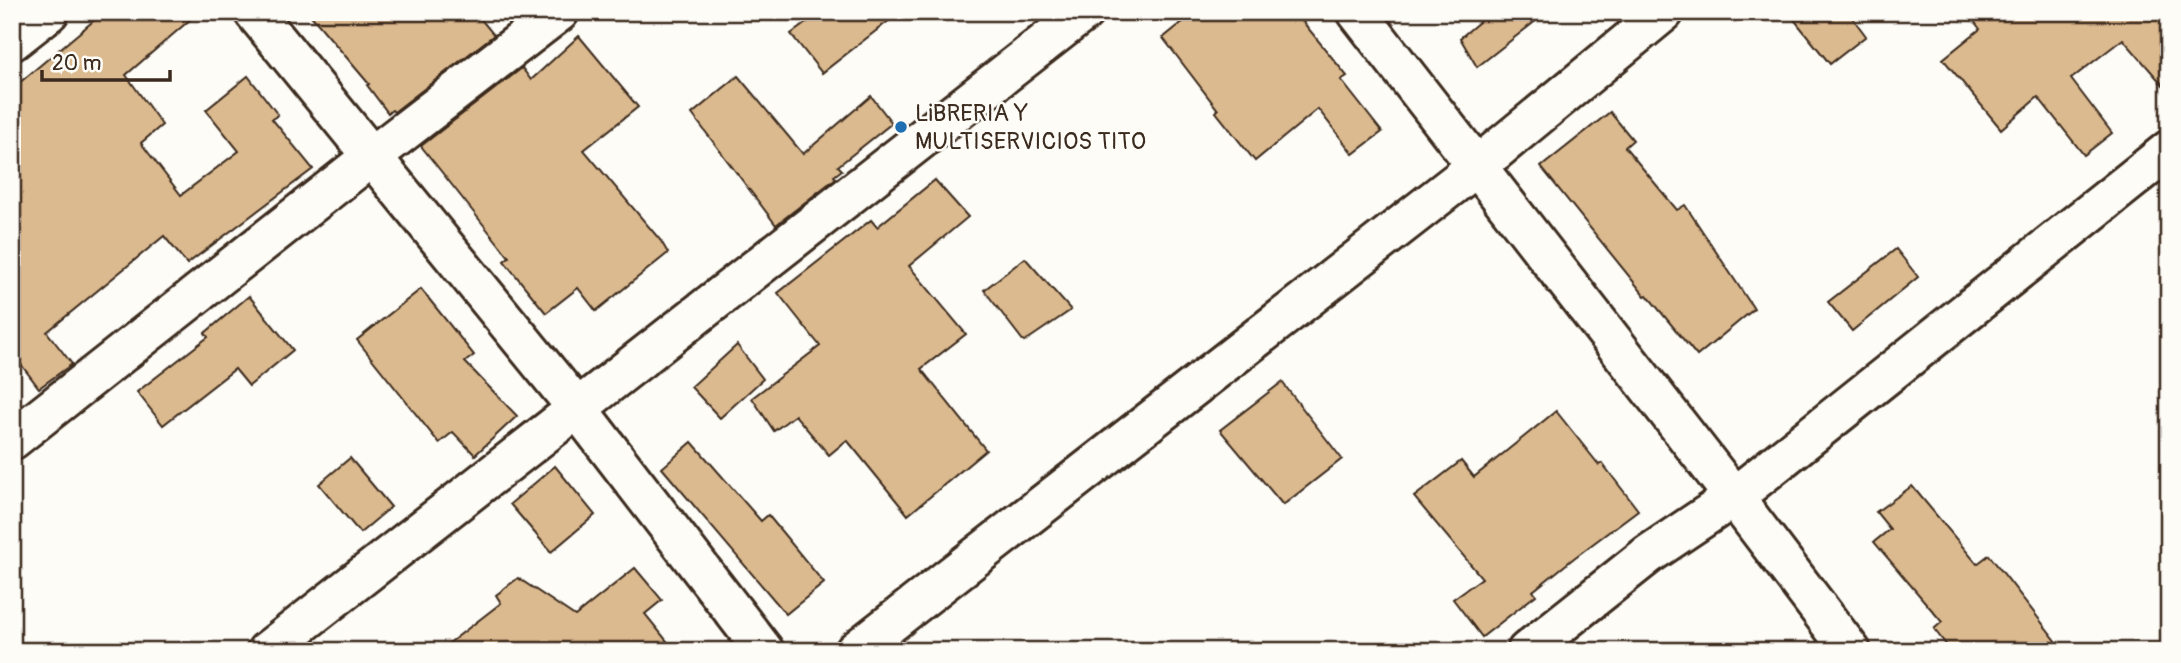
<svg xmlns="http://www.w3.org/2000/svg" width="2181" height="663" font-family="Pangolin,sans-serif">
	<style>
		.building { fill: #dcba8f; stroke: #3b2a1e; stroke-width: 2 }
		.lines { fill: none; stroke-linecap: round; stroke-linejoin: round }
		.minor-casing { stroke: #3b2a1e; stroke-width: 44 }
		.minor { stroke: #fdfcf7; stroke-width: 38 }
		.poi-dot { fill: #1f6fb2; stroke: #fdfcf7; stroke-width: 2.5 }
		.labels { text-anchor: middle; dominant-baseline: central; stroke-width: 5; stroke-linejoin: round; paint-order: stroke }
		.poi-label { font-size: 24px; fill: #3b2a1e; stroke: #fdfcf7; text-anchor: start }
	</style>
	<rect width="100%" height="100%" fill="#fdfcf7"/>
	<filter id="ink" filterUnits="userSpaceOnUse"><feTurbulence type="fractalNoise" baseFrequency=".0143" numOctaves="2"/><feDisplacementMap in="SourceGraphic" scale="14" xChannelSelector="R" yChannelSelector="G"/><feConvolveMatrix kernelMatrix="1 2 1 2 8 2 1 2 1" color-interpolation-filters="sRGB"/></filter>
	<g filter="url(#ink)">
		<g class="building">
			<polygon points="104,12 199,12 126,75 162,125 141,143 181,195 239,151 206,110 248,76 278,115 272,119 313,169 187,264 164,236 47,332 72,364 39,388 16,358 12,361 12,89"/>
			<polygon points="308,12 475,12 494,35 394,112 392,110 388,113 367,85 369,84"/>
			<polygon points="821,12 900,12 822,73 791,34"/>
			<polygon points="1195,12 1295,12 1347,76 1341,80 1382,132 1353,154 1318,109 1255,161 1216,112 1218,110 1163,38"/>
			<polygon points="1491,12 1547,12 1477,67 1460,38"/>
			<polygon points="1788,12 1848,12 1866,36 1830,64"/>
			<polygon points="1967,12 2169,12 2169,92 2123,39 2071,79 2112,133 2084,155 2038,97 2001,129 1943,59 1980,29"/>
			<polygon points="579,36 638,107 584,150 661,241 668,253 596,311 578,288 546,313 504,261 509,257 421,146 522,68 531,80"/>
			<polygon points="738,76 803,154 871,96 892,123 838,166 842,170 834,176 836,178 776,225 692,114"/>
			<polygon points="1610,112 1633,140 1625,147 1677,210 1685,205 1754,309 1697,356 1647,295 1645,296 1541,167"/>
			<polygon points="935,180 968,217 909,266 966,334 921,369 986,450 908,515 847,440 829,455 795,415 774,431 752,398 820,346 778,293 871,220 877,227"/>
			<polygon points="1896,249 1918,277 1852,331 1828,302"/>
			<polygon points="1025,258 1071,310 1024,342 984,290"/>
			<polygon points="421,289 474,355 465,362 517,416 475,455 453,432 439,443 357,340"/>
			<polygon points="249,296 293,350 249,386 235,369 163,425 137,392 208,337 205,333"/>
			<polygon points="737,345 763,379 720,418 691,387"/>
			<polygon points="1282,382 1342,459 1283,505 1220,430"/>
			<polygon points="1556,411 1599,465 1602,463 1638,510 1574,558 1533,591 1536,595 1482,637 1453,599 1482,578 1414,497 1461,461 1474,477"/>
			<polygon points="692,442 761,521 768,515 824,583 786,614 662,468"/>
			<polygon points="350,458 391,507 360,533 319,484"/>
			<polygon points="555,466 595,515 551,552 510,504"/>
			<polygon points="1912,486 1977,564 1989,555 2064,651 1951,651 1934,629 1942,622 1874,542 1890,529 1876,512"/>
			<polygon points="635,568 662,600 645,614 675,651 439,651 501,603 496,595 518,578 575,616"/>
		</g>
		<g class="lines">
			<g class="minor-casing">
				<g id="minor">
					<polyline points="254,12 577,408 764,651"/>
					<polyline points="1357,12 1734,497 1851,651"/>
					<polyline points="12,41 49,12"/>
					<polyline points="12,440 371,157 559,12"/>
					<polyline points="267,651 1084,12"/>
					<polyline points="855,651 1476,167 1664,12"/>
					<polyline points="1527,651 1649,554 1734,497 2169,150"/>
				</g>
			</g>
			<use href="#minor" class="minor"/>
		</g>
	</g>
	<circle class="poi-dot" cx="901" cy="127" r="7"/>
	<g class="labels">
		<g class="poi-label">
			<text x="915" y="113">LiBRERIA Y<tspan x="915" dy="28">MULTISERVICIOS TITO</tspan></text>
		</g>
	</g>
	<rect width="2181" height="663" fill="none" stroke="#fdfcf7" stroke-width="42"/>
	<rect x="21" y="21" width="2139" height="621" fill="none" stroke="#3b2a1e" stroke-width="2.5" filter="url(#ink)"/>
	<path d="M42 70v10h128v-10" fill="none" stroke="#3b2a1e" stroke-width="3.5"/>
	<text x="52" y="70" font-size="21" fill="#3b2a1e" stroke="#fdfcf7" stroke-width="5" paint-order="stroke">20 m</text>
</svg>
